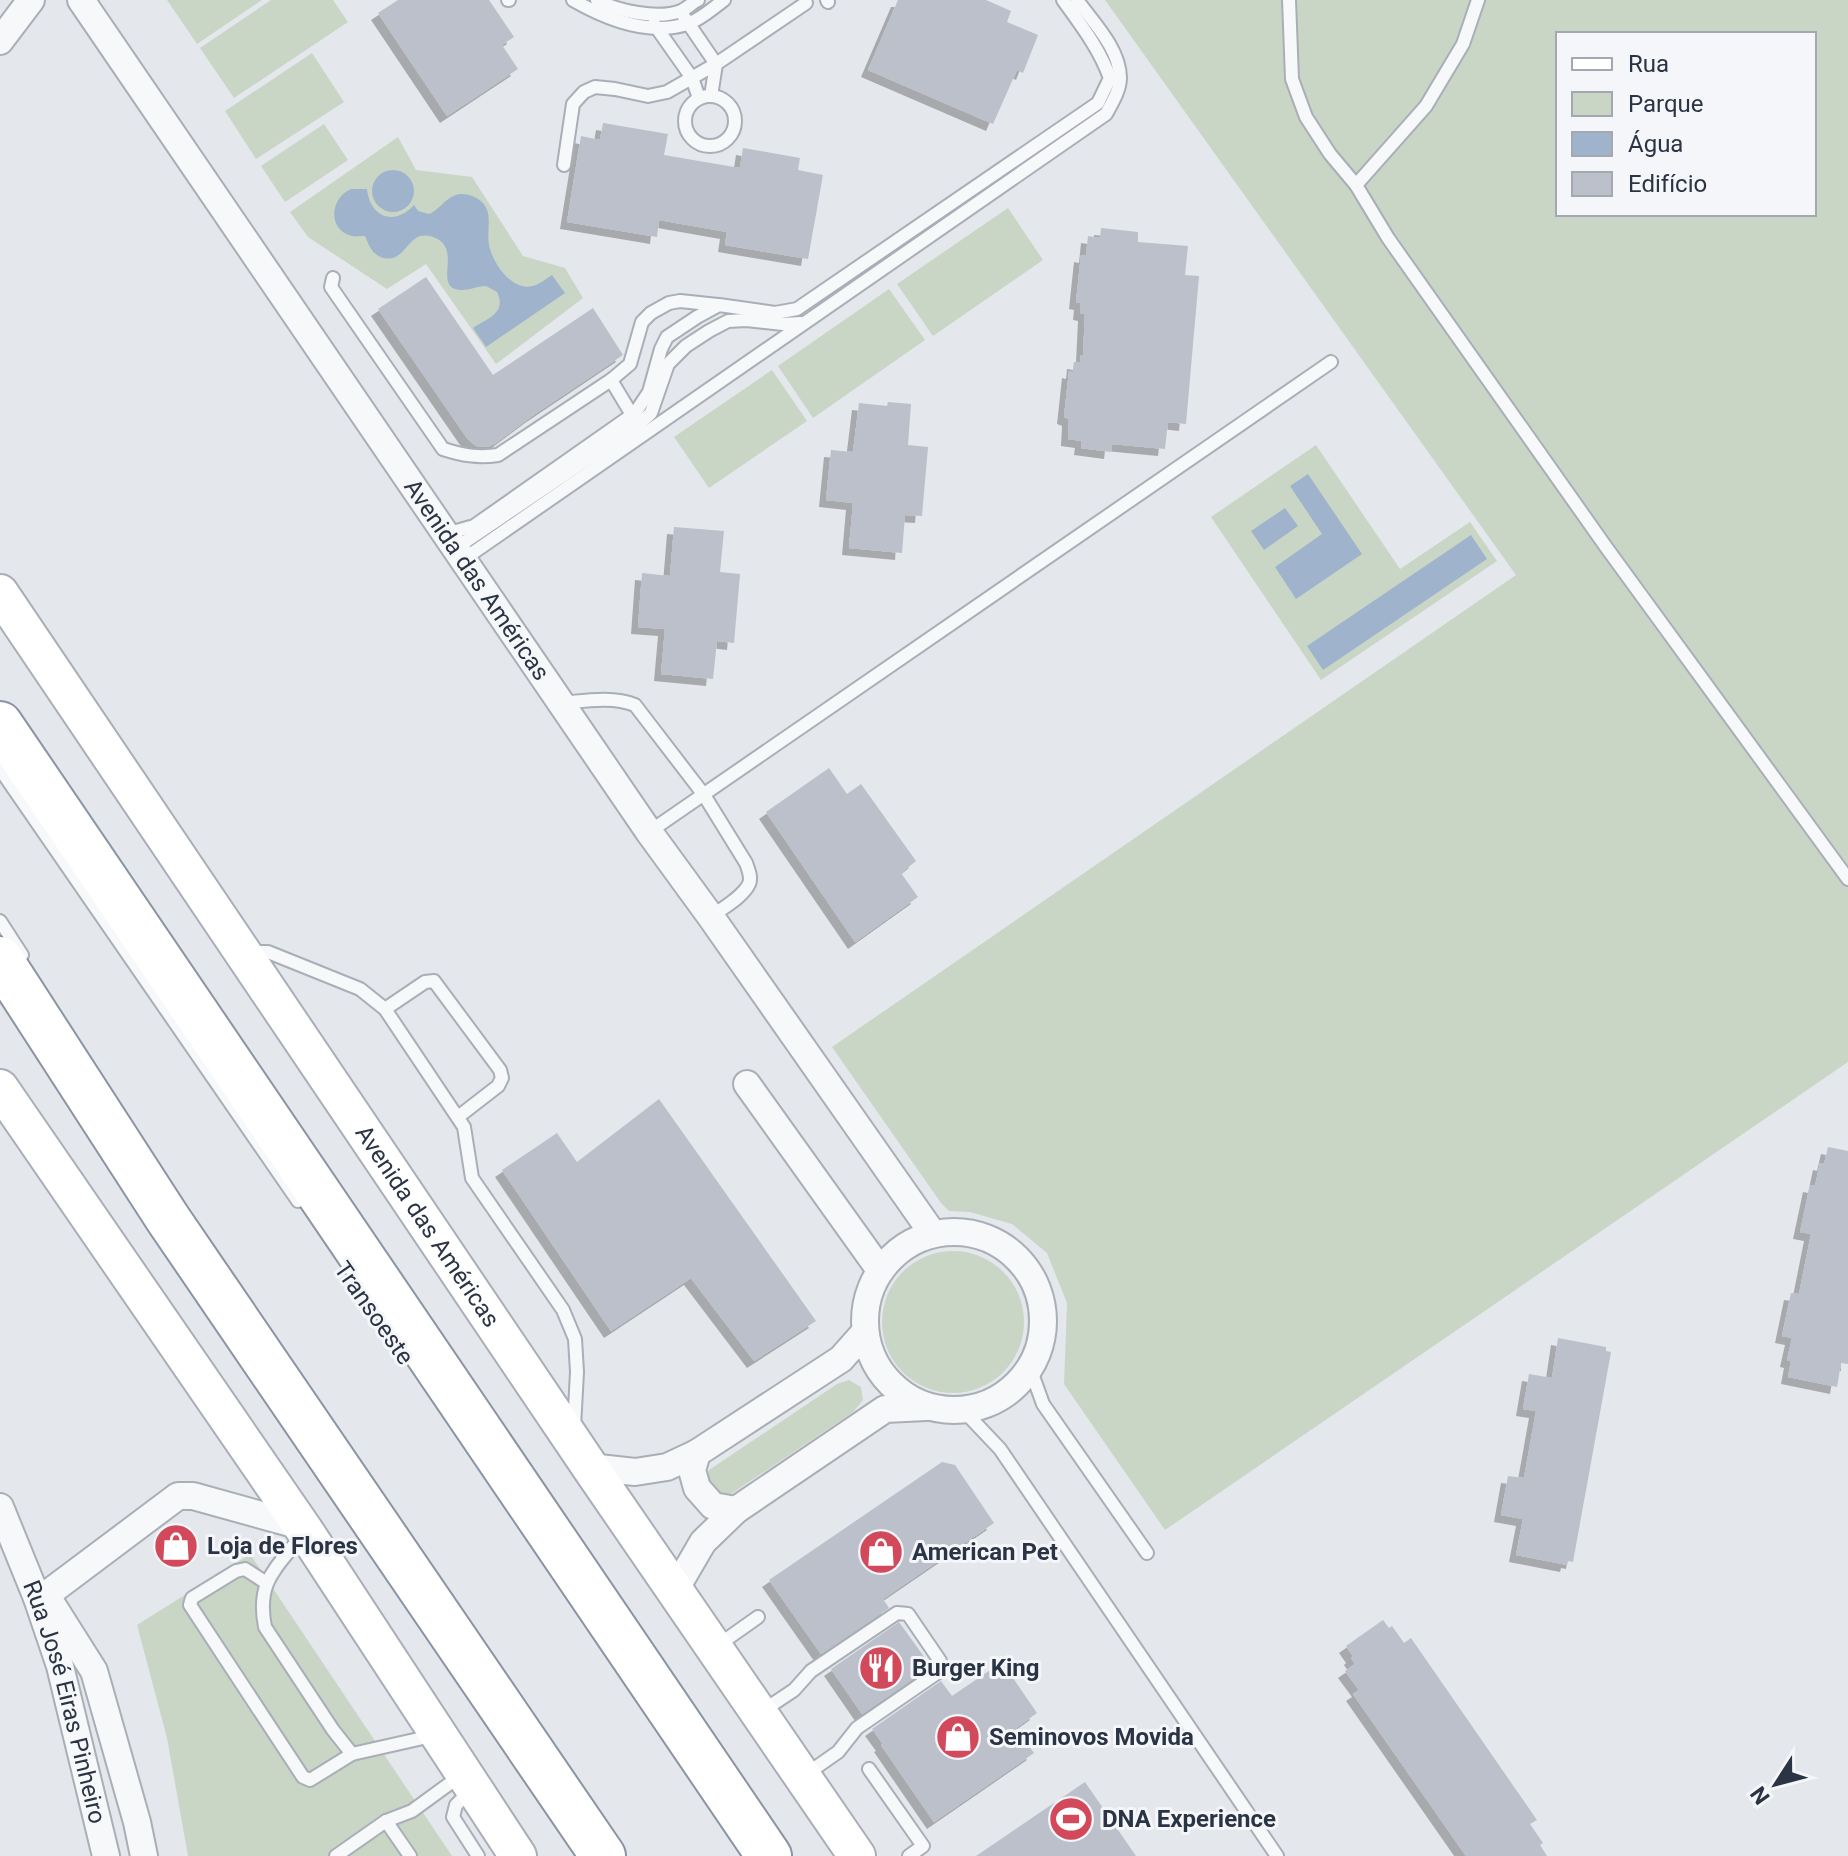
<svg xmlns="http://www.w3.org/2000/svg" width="1848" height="1856" font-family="Roboto,sans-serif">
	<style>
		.green { fill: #c9d6c5; fill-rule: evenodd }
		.water { fill: #9fb4cc }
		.building { fill: #bbc0ca; filter: url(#shadow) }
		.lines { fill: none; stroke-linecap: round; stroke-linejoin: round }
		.lane-casing { stroke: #a9aeb7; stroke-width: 16 }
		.street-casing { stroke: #a9aeb7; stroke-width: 30 }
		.secondary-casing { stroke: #a9aeb7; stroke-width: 40 }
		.highway-casing { stroke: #8b94a3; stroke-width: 48 }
		.lane { stroke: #f7f8fa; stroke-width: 12 }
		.street { stroke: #f7f8fa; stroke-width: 26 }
		.secondary { stroke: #fff; stroke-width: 36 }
		.highway { stroke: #fff; stroke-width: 44 }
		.labels { text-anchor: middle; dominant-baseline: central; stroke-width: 6; stroke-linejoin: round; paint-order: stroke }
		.street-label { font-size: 24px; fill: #2b3445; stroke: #f4f6f9 }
		.poi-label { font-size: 24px; font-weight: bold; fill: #2b3445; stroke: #f4f6f9; text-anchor: start }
	</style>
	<defs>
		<filter id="shadow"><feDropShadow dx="-7" dy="7" stdDeviation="0" flood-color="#0004"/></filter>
	</defs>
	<rect width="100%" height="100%" fill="#e4e7ec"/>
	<g class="green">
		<polygon points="167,0 262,0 197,44"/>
		<polygon points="271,0 333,0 348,22 234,98 200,48"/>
		<path d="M 1105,0 L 1848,0 L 1848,1062 L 1165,1530 L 1064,1384 L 1067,1303 L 1047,1253 L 1012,1224 L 970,1212 L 949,1211 L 941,1203 L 832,1047 L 1516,575 ZM 1558,34 L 1814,34 L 1814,214 L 1558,214 Z"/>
		<polygon points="312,53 344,102 256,159 225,111"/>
		<polygon points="324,124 348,160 285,202 261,166"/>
		<polygon points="398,137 416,170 472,177 523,256 565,268 583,298 496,364 426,264 387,289 308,237 290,212"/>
		<polygon points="1008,208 1043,260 933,336 897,284"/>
		<polygon points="889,289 925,340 813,418 778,366"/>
		<polygon points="772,370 807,421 709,488 674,437"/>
		<polygon points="1316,445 1400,569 1470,522 1497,561 1321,680 1211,517"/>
		<circle cx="953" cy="1322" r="71"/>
		<polygon points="849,1380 861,1387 863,1400 853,1412 728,1496 717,1498 705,1481 709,1470 837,1384"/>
		<polygon points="250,1554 452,1856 188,1856 167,1738 137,1625"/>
	</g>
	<g class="water">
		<circle cx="393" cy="191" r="21"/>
		<path d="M 351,189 L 367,189 C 370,217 394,227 414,205 L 418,211 L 429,214 C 441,209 446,196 460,194 C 466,194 472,195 478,199 C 495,210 486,228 489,245 C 493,264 513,294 536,285 C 541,283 547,278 552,275 L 565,293 L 486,347 L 473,328 C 488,318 507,313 497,292 L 486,286 C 478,286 470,290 462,290 C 430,289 465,248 433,237 C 413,230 410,248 397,256 C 388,262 375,257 370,247 C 368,244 367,240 365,236 C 361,236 356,237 352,236 C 327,230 330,198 351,189 Z"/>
		<polygon points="1308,474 1362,554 1296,599 1275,567 1322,534 1290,486"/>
		<polygon points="1285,508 1298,526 1264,550 1251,531"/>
		<polygon points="1471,535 1487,559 1323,670 1307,646"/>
	</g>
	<g class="building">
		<polygon points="398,0 489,0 514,37 502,45 518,69 447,116 378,13"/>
		<polygon points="898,0 986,0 1011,11 1007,22 1038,35 1023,73 1017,70 993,124 868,70"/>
		<polygon points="603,123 668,134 664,155 740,168 743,148 800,158 798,170 823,175 808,259 725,245 727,232 659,220 657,237 567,222 581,136 600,140"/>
		<polygon points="1101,228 1138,232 1138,242 1188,246 1185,275 1199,276 1186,424 1168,422 1165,449 1112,444 1111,452 1081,448 1082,441 1068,439 1069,419 1064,417 1069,371 1073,372 1074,362 1080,363 1081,355 1083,355 1085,314 1080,313 1081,303 1076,302 1081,255 1086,256 1088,236 1100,238"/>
		<polygon points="426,277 493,375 593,308 623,355 532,416 496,443 488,447 476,446 467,438 378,309"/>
		<polygon points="888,402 911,404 908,445 928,447 922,516 905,515 902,553 849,548 853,503 826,500 831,450 853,452 859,403 887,406"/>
		<polygon points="674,527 724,531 720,572 740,574 734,643 717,641 713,679 661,674 665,629 638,627 642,573 670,576"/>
		<polygon points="829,768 847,794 861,784 916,861 901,873 918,897 855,942 766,812"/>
		<polygon points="659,1099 816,1321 754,1361 691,1278 611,1331 502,1170 557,1133 577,1162"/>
		<polygon points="1828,1147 1848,1151 1848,1364 1841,1363 1837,1387 1788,1377 1791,1361 1787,1360 1792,1338 1782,1336 1791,1293 1799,1294 1811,1234 1800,1232 1810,1185 1815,1186 1820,1163 1824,1164"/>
		<polygon points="1558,1338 1606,1347 1606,1351 1611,1352 1573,1562 1568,1561 1567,1565 1516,1555 1523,1519 1501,1515 1508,1476 1524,1478 1536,1411 1523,1409 1529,1374 1552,1378"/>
		<polygon points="942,1462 955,1465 994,1523 883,1599 889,1608 821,1654 769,1580"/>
		<polygon points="1383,1620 1389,1628 1392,1626 1404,1643 1411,1638 1537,1820 1530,1824 1543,1843 1540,1845 1547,1856 1466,1856 1353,1694 1359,1690 1345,1671 1355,1664 1351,1658 1353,1656 1346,1646"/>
		<polygon points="899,1622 930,1665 929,1668 862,1714 831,1669"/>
		<polygon points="1002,1662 1037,1713 1016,1728 1034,1753 934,1822 881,1745 883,1744 872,1729 941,1681 952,1696"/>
		<polygon points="1085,1782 1136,1856 976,1856"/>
	</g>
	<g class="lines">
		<g class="lane-casing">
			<g id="lane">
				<polyline points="508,0 509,0"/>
				<path d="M 573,0 C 606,19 648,36 687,24 C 700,20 713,8 724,0"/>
				<path d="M 597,0 C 617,11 658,20 681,11 C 686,9 692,3 698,0"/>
				<polyline points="827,0 828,2"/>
				<polyline points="1289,0 1292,79 1306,117 1330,154 1356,185"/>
				<polyline points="1478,0 1463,44 1426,106 1356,185 1388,238 1606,547 1848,879"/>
				<polyline points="684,17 716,64 711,96"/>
				<polyline points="654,24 692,78 699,98"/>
				<circle cx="710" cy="121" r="25"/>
				<polyline points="564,165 573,104 584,92 595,87 615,89 648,96 667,92 716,64 806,3"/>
				<path d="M 333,278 L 331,287 L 443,449 C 462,455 477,458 498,455 L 611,380 L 630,364 L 642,322 L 651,313 L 669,303 L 680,301 L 718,305"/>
				<polyline points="611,380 632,415"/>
				<path d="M 446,534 L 474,526 L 635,413 L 649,392 L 661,349 L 667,337 L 697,317 L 719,305 L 775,313 L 797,309 L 1098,103 L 1110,78 C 1099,48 1081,25 1063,0"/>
				<polyline points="456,548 638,425 651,413 668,364 686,346 709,331 728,321 746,320 783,324 801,323"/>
				<path d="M 464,559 L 1106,114 C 1112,103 1120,90 1120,78 C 1120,49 1093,22 1077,0"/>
				<path d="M 561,703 C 585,701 612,696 635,705 L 704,795 L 746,863 C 748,869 752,877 749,884 C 742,898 722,908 711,917"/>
				<polyline points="0,769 298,1201"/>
				<polyline points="649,832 1331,362"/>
				<polyline points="0,921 22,955"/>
				<polyline points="251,952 268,952 360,989 385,1009 464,1127 472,1178 563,1310 575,1339 577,1372 574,1427"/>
				<polyline points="385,1009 425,982 434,981 500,1070 502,1078 498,1086 458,1117"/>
				<polyline points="1030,1368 1043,1404 1147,1553"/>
				<polyline points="964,1411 1000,1449 1277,1856"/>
				<path d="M 302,1535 C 276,1569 256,1581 265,1627 L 333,1730 L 352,1754 L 432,1736"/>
				<polyline points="265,1582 245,1569 236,1571 192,1598 190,1605 303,1777 310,1780 352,1754"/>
				<polyline points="717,1646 758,1617"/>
				<polyline points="761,1712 794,1690 811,1671 897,1613 908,1614 940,1661 937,1673 857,1728 838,1752 805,1775"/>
				<polyline points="869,1769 923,1846 909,1856"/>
				<polyline points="472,1789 456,1805 453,1817 478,1856"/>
				<polyline points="386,1821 410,1856"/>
				<polyline points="336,1856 386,1821 412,1811 460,1776"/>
			</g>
		</g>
		<g class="street-casing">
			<g id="street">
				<path id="s1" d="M 81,0 L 649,832 L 711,917 L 933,1234"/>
				<polyline points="0,41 31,0"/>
				<polyline points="747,1084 880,1270"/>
				<circle cx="954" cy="1321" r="89"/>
				<polyline points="697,1453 692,1470 697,1488 713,1506 736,1510"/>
				<polyline points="590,1467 635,1472 667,1467 697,1453 841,1359 865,1332"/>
				<path id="s2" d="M 0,1507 L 37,1598 L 60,1666 L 106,1856"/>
				<polyline points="675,1590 703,1542 736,1510 885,1409 926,1407"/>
				<polyline points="46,1595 94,1671 137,1822 144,1856"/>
				<polyline points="37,1598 46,1595 178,1496 193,1496 301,1526"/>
			</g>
		</g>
		<g class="secondary-casing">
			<g id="secondary">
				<path id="s3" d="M 0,593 L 590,1467 L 857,1856"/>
				<polyline points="0,1088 305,1531 518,1856"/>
			</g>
		</g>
		<g class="highway-casing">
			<g id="highway">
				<polyline points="0,724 769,1856"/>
				<polyline points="0,959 168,1219 603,1856"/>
			</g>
		</g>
		<use href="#lane" class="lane"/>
		<use href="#street" class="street"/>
		<use href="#secondary" class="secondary"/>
		<use href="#highway" class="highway"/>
	</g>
	<defs>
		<g id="shop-disc" transform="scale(2.3)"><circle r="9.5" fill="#d1495b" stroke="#f4f6f9"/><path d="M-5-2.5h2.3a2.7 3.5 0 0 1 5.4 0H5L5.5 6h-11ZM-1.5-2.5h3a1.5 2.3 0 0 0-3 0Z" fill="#fff"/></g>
		<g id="restaurant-disc" transform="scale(2.3)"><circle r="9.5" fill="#d1495b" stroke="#f4f6f9"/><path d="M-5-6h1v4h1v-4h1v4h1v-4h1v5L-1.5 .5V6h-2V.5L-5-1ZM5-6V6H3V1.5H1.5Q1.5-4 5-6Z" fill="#fff"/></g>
		<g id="stadium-disc" transform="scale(2.3)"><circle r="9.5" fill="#d1495b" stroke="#f4f6f9"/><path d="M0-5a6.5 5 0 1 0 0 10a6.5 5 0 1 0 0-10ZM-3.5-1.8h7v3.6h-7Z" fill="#fff"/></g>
	</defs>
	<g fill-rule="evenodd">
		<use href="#shop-disc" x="176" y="1546"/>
		<use href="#shop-disc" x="881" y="1552"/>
		<use href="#restaurant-disc" x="881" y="1668"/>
		<use href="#shop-disc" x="958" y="1737"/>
		<use href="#stadium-disc" x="1071" y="1819"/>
	</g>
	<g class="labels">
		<g class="street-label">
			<text stroke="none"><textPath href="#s1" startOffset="702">Avenida das Américas</textPath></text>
			<text stroke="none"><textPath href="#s3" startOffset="764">Avenida das Américas</textPath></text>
			<text transform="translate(374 1313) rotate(55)">Transoeste</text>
			<text stroke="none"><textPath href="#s2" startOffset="206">Rua José Eiras Pinheiro</textPath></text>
		</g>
		<g class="poi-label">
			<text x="207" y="1546">Loja de Flores</text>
			<text x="912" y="1552">American Pet</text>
			<text x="912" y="1668">Burger King</text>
			<text x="989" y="1737">Seminovos Movida</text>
			<text x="1102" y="1819">DNA Experience</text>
		</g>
	</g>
	<rect x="1556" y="32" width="260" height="184" fill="#f4f6f9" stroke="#a4a8b1" stroke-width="2"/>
	<rect x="1572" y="58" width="40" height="12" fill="#ffffff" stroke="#a4a8b1" stroke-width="2"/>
	<text x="1628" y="72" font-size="24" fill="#2b3445">Rua</text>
	<rect x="1572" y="92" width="40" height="24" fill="#c9d6c5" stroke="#a4a8b1" stroke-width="2"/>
	<text x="1628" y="112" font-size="24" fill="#2b3445">Parque</text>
	<rect x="1572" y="132" width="40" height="24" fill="#9fb4cc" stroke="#a4a8b1" stroke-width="2"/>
	<text x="1628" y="152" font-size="24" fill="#2b3445">Água</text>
	<rect x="1572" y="172" width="40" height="24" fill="#bbc0ca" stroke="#a4a8b1" stroke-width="2"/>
	<text x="1628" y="192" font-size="24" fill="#2b3445">Edifício</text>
	<g transform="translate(1776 1784) rotate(234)" stroke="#f4f6f9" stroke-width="6" paint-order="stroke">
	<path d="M0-6L14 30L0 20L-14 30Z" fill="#2b3445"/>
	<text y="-12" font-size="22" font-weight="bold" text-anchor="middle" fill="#2b3445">N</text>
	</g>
</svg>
